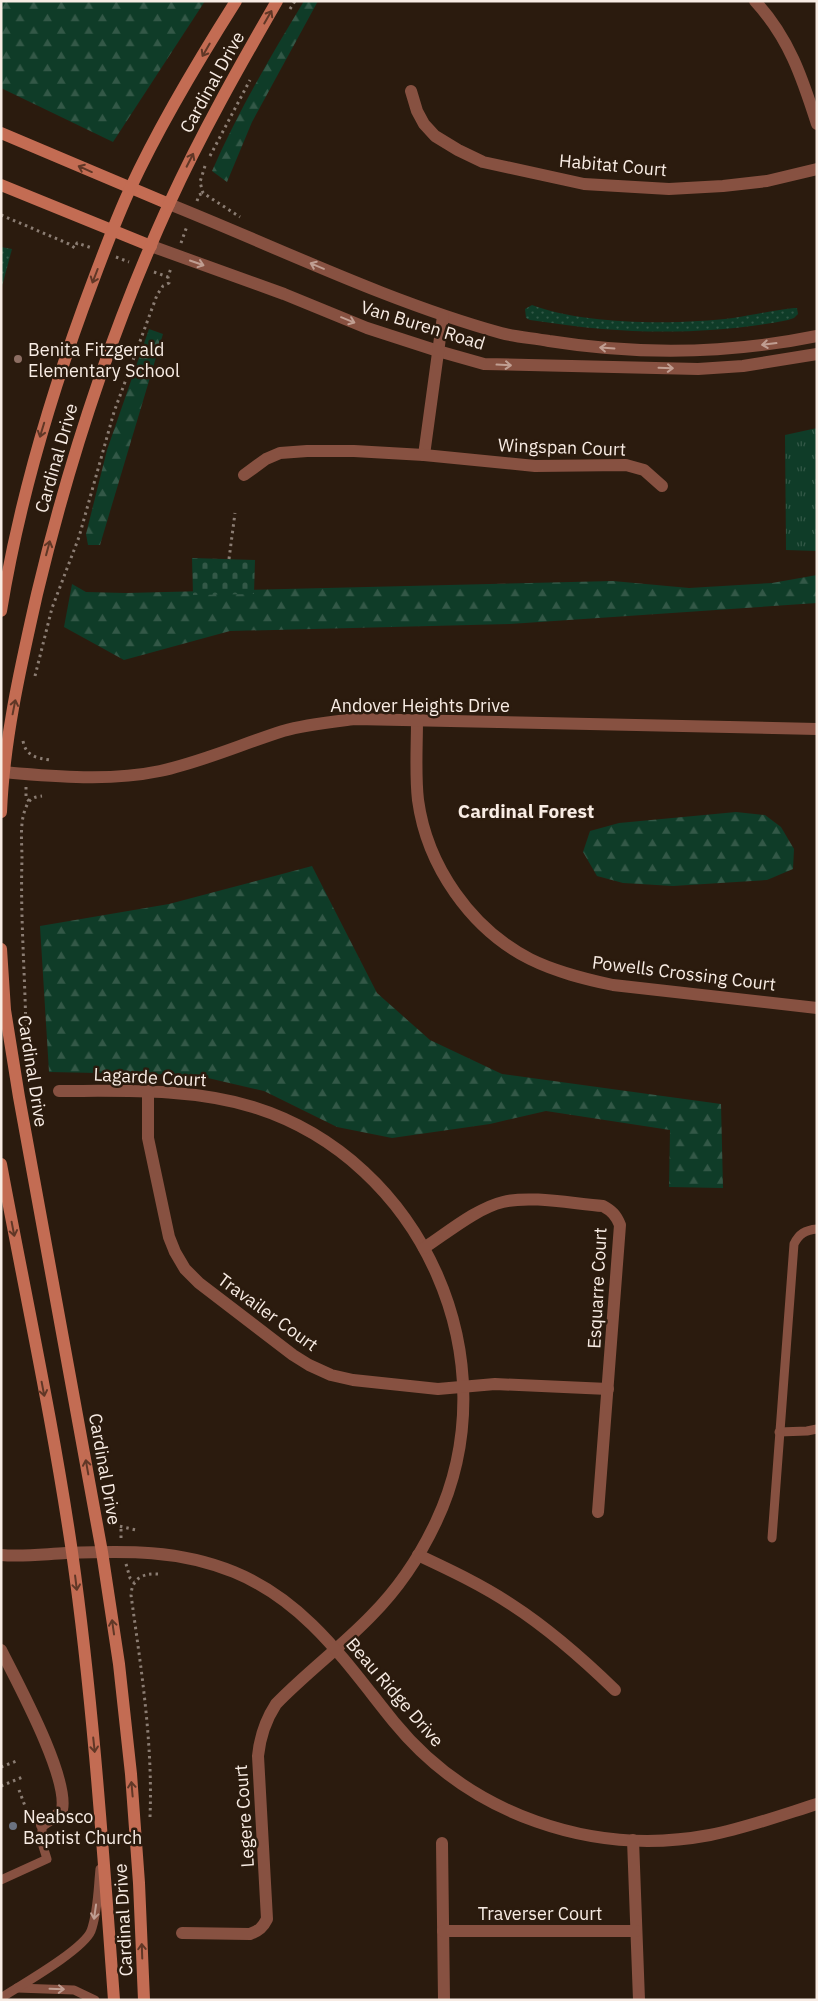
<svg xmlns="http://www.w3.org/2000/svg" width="818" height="2001" font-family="'IBM Plex Sans',sans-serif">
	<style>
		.grass { fill: url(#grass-dots) }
		.forest { fill: url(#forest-firs) }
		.cemetery { fill: url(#cemetery-stones) }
		.park { fill: url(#park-tufts) }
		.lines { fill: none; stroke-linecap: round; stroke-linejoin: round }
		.path { stroke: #8b7d73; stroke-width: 3; stroke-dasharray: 2.5 4; stroke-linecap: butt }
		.lane { stroke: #875141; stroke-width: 9 }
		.street { stroke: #875141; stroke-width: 12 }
		.secondary { stroke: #c36c53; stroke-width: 12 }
		.oneway { stroke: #603726 }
		.oneway2 { stroke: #c09e92 }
		.education-dot { fill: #8d6e63; stroke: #2b1b0e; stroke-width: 2 }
		.worship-dot { fill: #6b7280; stroke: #2b1b0e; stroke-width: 2 }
		.labels { text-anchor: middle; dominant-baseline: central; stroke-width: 5; stroke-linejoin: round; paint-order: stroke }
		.street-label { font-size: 18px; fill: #f8ece4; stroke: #2b1b0e }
		.poi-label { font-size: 18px; fill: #f8ece4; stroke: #2b1b0e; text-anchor: start }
		.neighbourhood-label { font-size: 19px; font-weight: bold; fill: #f8ece4; stroke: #2b1b0e }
	</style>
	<defs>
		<pattern id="grass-dots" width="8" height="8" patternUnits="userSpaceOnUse" patternTransform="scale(1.25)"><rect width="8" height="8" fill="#0f3c28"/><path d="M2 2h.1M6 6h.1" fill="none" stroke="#335847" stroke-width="1.8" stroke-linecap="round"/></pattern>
		<pattern id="forest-firs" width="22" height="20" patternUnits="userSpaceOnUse" patternTransform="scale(1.25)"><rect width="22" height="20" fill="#0f3c28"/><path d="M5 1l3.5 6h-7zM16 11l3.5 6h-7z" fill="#335847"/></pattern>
		<pattern id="cemetery-stones" width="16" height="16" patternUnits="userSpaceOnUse" patternTransform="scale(1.25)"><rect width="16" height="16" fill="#0f3c28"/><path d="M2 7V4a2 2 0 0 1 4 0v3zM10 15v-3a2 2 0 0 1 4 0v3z" fill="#335847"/></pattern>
		<pattern id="park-tufts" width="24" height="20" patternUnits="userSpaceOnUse" patternTransform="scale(1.25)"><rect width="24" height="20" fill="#0f3c28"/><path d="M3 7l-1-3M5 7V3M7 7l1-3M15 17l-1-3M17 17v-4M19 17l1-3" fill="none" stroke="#335847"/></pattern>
	</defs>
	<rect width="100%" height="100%" fill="#2b1b0e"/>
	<g class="grass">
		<polygon points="1,247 12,249 1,290"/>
		<path d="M 532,305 C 584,325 677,325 733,318 C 754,315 774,310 794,308 L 797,308 L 798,314 L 794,318 L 788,320 C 727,332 663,334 602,329 C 578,327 554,323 530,320 L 526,318 L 525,309 Z"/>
	</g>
	<g class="forest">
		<polygon points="1,1 205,1 113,142 1,88"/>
		<path d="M 304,1 L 318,1 L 252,122 L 227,182 L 212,171 C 238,112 270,57 304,1 Z"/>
		<polygon points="149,329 163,334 100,545 88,545 86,534 107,450"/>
		<polygon points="817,575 817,603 510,624 230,631 124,660 64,627 72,584 86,592 126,593 613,581 689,588 772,583"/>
		<polygon points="736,812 765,815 781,827 794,849 793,869 767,880 673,886 623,883 597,876 583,852 590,831 619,823"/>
		<polygon points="312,866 377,993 430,1040 502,1074 721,1104 723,1188 669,1187 670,1130 546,1111 490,1124 392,1138 337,1127 264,1091 195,1075 49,1072 40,926 169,904"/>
	</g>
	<polygon class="cemetery" points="192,558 255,560 254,594 193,595"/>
	<polygon class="park" points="817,428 817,551 786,550 785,435"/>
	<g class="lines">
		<g class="path">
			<polyline points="290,9 295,1"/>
			<polyline points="210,156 250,80"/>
			<polyline points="205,166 200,182 203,193 240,217"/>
			<polyline points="197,201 199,195 203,193"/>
			<polyline points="1,215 69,244 75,248 77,243 92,248"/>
			<polyline points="181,243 187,226"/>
			<polyline points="116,257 129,262"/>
			<polyline points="154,272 168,277"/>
			<polyline points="229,559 235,513"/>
			<polyline points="35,676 52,608 79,537 114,412 157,295 163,286 169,283 168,277 171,268"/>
			<path d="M 23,741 C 26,756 36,758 50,760"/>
			<polyline points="26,787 26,798 29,801"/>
			<path d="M 26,1047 C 26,984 20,921 22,859 C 22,842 19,821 27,805 C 30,798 35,797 42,796"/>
			<polyline points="110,1518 119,1526 136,1530"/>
			<polyline points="121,1538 121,1527"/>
			<polyline points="126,1564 130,1578 134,1582"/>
			<polyline points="1,1767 19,1760"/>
			<polyline points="1,1786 25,1776"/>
			<polyline points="19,1790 28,1814 25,1816"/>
			<polyline points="1,1797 2,1797"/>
			<path d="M 150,1817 C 153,1743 141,1668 131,1595 C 132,1579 142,1573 158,1574"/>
		</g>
		<g class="lane">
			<polyline points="779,1432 807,1431 817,1429"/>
			<path d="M 772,1538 L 794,1244 C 799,1234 805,1230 817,1229"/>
			<polyline points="1,1880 47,1859 42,1843 42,1825"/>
			<polyline points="17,1988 74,1990 95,2000"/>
			<path d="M 1,1998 C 21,1985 83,1950 91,1931 C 98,1912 98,1888 100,1869"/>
		</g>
		<g class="street">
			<path d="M 755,1 C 789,38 802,77 817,124"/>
			<polyline points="411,91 417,111 424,124 435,136 458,150 483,162 584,184 669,189 723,186 767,181 817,169"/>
			<path d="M 169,204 C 279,248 386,301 501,333 C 516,337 533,338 549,341 C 637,355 729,354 817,336"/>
			<polyline points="151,246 284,294 367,328 438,351 484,364 698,369 743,366 817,354"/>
			<polyline points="424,455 443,316"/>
			<polyline points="244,475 266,459 280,453 307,451 354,451 424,455 535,466 626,465 644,470 662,486"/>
			<path d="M 417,720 C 417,747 415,774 418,800 C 427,866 471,929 530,959 C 556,972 585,979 613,985 L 817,1008"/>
			<path d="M 1,772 C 55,776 107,782 160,771 C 202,762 242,744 283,731 C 307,724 331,722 355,719 L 817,729"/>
			<path d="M 59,1091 C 124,1091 190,1088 253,1107 C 423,1160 512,1361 436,1522 C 420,1556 397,1590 371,1616 C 341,1647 306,1673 276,1704 C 265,1721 260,1736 258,1756 L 267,1919 C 263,1927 259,1931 250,1934 L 182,1933"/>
			<polyline points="148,1091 148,1138 169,1237 175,1252 185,1269 199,1283 293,1355 309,1365 331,1375 353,1380 438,1389 495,1384 608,1389"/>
			<path d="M 424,1248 C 447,1233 477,1208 503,1202 C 531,1195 574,1204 603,1206 C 612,1211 616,1215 620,1225 L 598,1512"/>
			<path d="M 1,1555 C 23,1557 45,1554 66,1553 C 125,1551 178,1549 234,1572 C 307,1602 347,1664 394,1722 C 470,1815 593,1857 710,1835 C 746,1828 782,1815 817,1804"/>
			<path d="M 418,1555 C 450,1570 482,1585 512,1605 C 549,1629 583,1659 615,1690"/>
			<path d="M 1,1650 C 17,1682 69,1777 62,1810 L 57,1815 L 42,1825"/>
			<polyline points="633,1840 639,2000"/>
			<polyline points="442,1843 444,2000"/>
			<polyline points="443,1931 636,1931"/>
		</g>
		<g class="secondary">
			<polyline points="1,133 169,204"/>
			<polyline points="1,185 151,246"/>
			<path d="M 1,611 C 18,507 47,407 83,308 C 98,268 112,228 130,189 C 160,124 198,61 236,1"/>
			<path d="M 1,812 C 4,738 21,665 37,594 C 69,460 112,329 169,204 C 201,134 239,67 277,1"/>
			<polyline points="1,949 5,1010 19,1097 102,1552 119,1664 131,1774 139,1883 144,2000"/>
			<path d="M 1,1164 C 25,1293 53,1422 72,1552 C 93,1700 103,1850 114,2000"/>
		</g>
	</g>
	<defs><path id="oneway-shaft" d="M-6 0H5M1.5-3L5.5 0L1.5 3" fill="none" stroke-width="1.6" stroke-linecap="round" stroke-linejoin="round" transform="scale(1.25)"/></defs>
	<g class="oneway">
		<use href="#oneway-shaft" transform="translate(268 17) rotate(-60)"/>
		<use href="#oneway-shaft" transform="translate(206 50) rotate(120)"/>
		<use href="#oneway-shaft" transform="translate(190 160) rotate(-63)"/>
		<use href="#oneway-shaft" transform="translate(85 169) rotate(-156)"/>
		<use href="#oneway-shaft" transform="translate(95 276) rotate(111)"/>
		<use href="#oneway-shaft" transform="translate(42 430) rotate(107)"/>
		<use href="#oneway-shaft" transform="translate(48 548) rotate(-75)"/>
		<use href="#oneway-shaft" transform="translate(14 707) rotate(-79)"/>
		<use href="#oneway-shaft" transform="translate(13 1229) rotate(79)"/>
		<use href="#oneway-shaft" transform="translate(43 1389) rotate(79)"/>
		<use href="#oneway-shaft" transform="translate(87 1467) rotate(-100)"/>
		<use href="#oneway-shaft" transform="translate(76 1583) rotate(83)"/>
		<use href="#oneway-shaft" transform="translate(113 1627) rotate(-98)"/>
		<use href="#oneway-shaft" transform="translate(94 1745) rotate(84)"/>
		<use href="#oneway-shaft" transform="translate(132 1789) rotate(-95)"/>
		<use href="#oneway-shaft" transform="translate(142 1951) rotate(-92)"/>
	</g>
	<g class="oneway2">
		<use href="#oneway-shaft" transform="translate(197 263) rotate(19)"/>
		<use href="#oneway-shaft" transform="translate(317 266) rotate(-157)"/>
		<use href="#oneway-shaft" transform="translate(348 320) rotate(22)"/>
		<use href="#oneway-shaft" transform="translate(769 344) rotate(173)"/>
		<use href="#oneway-shaft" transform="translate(607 348) rotate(-176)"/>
		<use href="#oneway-shaft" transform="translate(504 365) rotate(3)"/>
		<use href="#oneway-shaft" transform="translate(666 368) rotate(2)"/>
		<use href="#oneway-shaft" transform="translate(95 1912) rotate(98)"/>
		<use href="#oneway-shaft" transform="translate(57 1989) rotate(2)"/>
	</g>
	<circle class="education-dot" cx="18" cy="359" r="5"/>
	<circle class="worship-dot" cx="13" cy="1826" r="5"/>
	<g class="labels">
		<g class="street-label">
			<text transform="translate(212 82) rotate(-61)">Cardinal Drive</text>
			<text transform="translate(613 165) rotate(5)">Habitat Court</text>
			<text transform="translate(423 325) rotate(17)">Van Buren Road</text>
			<text transform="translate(562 447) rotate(2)">Wingspan Court</text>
			<text transform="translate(56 458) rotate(-74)">Cardinal Drive</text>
			<text x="420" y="705">Andover Heights Drive</text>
			<text transform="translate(684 973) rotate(7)">Powells Crossing Court</text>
			<text transform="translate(33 1071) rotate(81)">Cardinal Drive</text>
			<text transform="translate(150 1077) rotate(3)">Lagarde Court</text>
			<text transform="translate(597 1288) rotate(-87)">Esquarre Court</text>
			<text transform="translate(268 1312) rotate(36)">Travailer Court</text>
			<text transform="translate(105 1469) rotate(80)">Cardinal Drive</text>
			<text transform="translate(395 1692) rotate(49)">Beau Ridge Drive</text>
			<text transform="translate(244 1816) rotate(-94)">Legere Court</text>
			<text x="540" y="1913">Traverser Court</text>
			<text transform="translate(123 1920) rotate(-93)">Cardinal Drive</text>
		</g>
		<g class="poi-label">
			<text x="28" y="349">Benita Fitzgerald<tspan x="28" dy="21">Elementary School</tspan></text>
			<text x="23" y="1816">Neabsco<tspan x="23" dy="21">Baptist Church</tspan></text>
		</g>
		<g class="neighbourhood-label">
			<text x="526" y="811">Cardinal Forest</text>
		</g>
	</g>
	<rect width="818" height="2001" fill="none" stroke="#f8ece4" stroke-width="5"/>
</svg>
